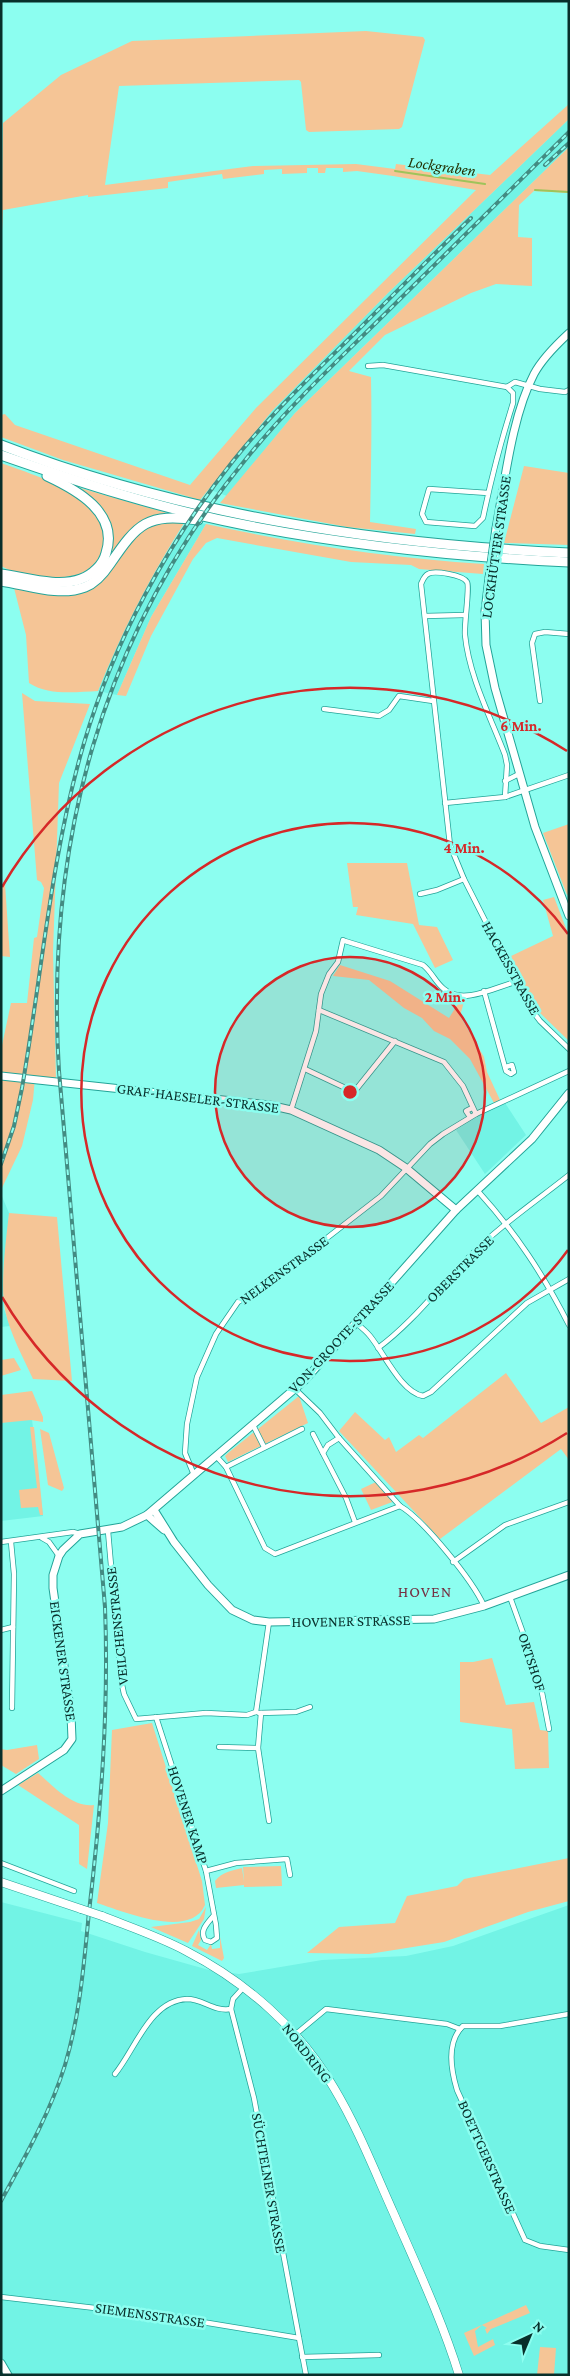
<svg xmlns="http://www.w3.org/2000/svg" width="570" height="2376" font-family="'Crimson Pro',serif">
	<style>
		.built { fill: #72f3e5 }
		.green { fill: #f5c596 }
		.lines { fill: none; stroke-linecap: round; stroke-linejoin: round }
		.stream { stroke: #9fc35a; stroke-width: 2 }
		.street-casing { stroke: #23a498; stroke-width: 6 }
		.secondary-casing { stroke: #23a498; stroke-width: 9 }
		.primary-casing { stroke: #23a498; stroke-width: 9 }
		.highway-casing { stroke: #23a498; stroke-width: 11 }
		.street { stroke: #fff; stroke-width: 4.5 }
		.secondary { stroke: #fff; stroke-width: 7 }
		.primary { stroke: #fff; stroke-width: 8 }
		.highway { stroke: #fff; stroke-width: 9 }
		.rail-casing { stroke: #438b82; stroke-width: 4 }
		.rail { stroke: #8cfef0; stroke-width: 2; stroke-dasharray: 5.5; stroke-linecap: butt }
		.secondary-bridge-casing { stroke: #23a498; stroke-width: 9; stroke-linecap: butt }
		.primary-bridge-casing { stroke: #23a498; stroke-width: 9; stroke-linecap: butt }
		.secondary-bridge { stroke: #fff; stroke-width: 7 }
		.primary-bridge { stroke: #fff; stroke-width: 8 }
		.ring { fill: none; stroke: #d62828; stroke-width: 2.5 }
		.labels { text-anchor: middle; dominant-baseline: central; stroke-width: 5; stroke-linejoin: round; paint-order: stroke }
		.street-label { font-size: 15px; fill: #082f2b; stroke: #8cfef0 }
		.water-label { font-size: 16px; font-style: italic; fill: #243205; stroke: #8cfef0 }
		.neighbourhood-label { font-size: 16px; letter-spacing: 1px; fill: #763043; stroke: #8cfef0 }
		.centre { fill: #d62828; stroke: #8cfef0; stroke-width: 2.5 }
		.ring-label { font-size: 15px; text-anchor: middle; font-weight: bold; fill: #d62828; stroke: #8cfef0; stroke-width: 5; stroke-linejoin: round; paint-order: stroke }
	</style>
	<rect width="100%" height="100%" fill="#8cfef0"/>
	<g class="built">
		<polygon points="569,119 569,147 295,413 227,496 208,489 272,411 388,293"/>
		<polygon points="187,520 206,524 151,617 117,695 98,691 118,642 146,587"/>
		<polygon points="505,1103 526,1135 485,1174 456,1130 480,1115"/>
		<polygon points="1,1194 9,1213 4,1276 4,1309 10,1326 1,1327"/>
		<polygon points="32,1419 43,1516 1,1521 1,1420"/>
		<polygon points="1,1902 82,1923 81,1931 145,1952 209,1970 239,1974 322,1960 406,1956 453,1946 569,1905 569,2375 1,2375"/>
	</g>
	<g class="green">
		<polygon points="366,31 423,37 425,40 402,127 399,129 309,132 306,130 301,82 299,80 119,86 105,185 253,166 356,164 395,169 396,164 490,175 569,104 569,119 388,293 272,411 200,500 63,460 1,437 1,415 5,414 15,425 190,485 256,408 476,190 393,176 357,171 343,172 343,168 326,168 325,173 318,173 318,168 307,168 307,173 282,174 282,169 264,170 264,174 223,179 222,174 168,182 168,188 88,197 88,195 3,210 1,251 3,123 61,75 132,41"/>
		<path d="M 569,147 L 569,193 L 534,191 L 519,205 L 518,237 L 532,238 L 532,286 L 496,284 L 471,293 L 385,335 L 349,371 L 371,377 C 372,425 371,473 370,522 L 416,529 L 415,534 L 347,527 L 220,503 L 295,413 Z"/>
		<path d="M 1,463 C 32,474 74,487 95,514 C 102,524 106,538 102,550 C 92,579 64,579 38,576 C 25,574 13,573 1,566 Z"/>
		<polygon points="524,466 569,473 569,545 504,543"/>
		<polygon points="73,486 167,513 143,521 98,575 80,586 55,584 95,573 109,529"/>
		<path d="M 186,520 C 151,575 122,631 98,691 C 76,692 49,696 29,683 L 26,635 L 14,588 L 42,592 L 81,592 L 134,537 L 154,523 Z"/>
		<path d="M 206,524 C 297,544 391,558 484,564 L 483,574 L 419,569 L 411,565 L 351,562 L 217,538 L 206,543 L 193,559 L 151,636 L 126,696 L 117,695 L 151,617 Z"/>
		<polygon points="22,693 35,701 90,704 59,783 53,952 56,1079 35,1078 33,1100 22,1146 1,1190 1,1050 11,1003 27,1003 34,938 37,937 44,888 41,882 37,880"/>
		<polygon points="569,824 569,894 567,895 543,833"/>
		<polygon points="347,863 407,863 419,925 437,927 453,960 435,968 413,924 356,915 358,907 353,907"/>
		<polygon points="1,884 5,884 10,957 1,956"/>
		<polygon points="554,897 569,936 569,1041 539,1012 509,959 509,957 553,936 543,900"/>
		<polygon points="340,965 390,981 449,1018 461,999 465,998 460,1016 484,1057 487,1072 500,1100 494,1103 470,1059 450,1039 434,1031 422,1018 404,1008 369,980 333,976"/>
		<path d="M 9,1213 L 57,1217 L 72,1381 L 33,1379 C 23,1357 10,1334 5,1310 C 0,1284 6,1240 9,1213 Z"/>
		<polygon points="14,1358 21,1370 1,1376 1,1360"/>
		<polygon points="506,1373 541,1423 569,1407 569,1460 561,1449 440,1539 339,1431 355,1412 385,1440 389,1437 396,1452 419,1435 423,1438"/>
		<polygon points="32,1391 43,1417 43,1422 31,1420 1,1423 1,1395"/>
		<polygon points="299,1396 308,1423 228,1462 225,1456 228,1453"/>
		<polygon points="30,1427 34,1427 43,1515 40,1515 38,1507 21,1508 19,1490 37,1488"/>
		<polygon points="40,1429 49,1433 64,1488 62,1491 48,1485"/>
		<polygon points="376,1482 395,1501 371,1510 361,1489"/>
		<polygon points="492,1658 506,1705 534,1702 540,1730 548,1731 549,1768 515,1769 512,1729 460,1722 460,1662 473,1662"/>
		<path d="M 152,1723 L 202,1881 L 205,1905 C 190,1940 122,1911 97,1903 L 108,1823 L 112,1730 Z"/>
		<polygon points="37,1745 39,1759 16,1774 1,1765 1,1749 7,1750"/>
		<path d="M 38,1773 C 53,1786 73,1808 94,1805 L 87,1869 L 79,1864 L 79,1825 L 18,1785 Z"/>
		<polygon points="569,1858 569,1901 528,1912 444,1942 369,1954 307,1953 339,1927 395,1923 407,1896 457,1886 464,1879"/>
		<path d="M 281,1866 L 282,1886 L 244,1887 L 244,1885 L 216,1888 L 215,1881 C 222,1872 231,1871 242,1868 L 244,1882 L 243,1867 Z"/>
		<polygon points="206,1907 204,1919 188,1943 151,1927 190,1922 199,1919"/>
		<polygon points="199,1930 201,1940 198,1945 207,1950 211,1944 212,1949 220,1948 220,1937 224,1958 222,1961 192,1946"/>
		<polygon points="526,2305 530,2313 491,2329 487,2334 485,2329 487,2328 482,2325 475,2331 478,2347 493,2339 495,2345 474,2356 464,2333"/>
		<polygon points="540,2347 556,2348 554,2375 537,2375"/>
	</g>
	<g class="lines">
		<g class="stream">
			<polyline points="395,171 485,184"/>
			<polyline points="535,190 569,192"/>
		</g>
		<g class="street-casing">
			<g id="street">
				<polyline points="368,366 383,365 507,387 515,382 540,389 565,392 569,390"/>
				<path d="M 488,493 L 429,489 L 422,514 L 426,522 L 475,526 L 483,518 C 491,479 501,441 513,403 L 513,393 L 507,387"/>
				<polyline points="425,616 464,615"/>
				<polyline points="540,701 532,643 535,634 545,632 569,634"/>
				<polyline points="324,709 379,716 389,710 399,696 433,701"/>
				<polyline points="505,781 519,774"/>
				<path d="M 505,797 L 507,765 L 505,755 C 490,716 469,676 465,635 C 464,624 470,586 467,582 C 463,575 434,570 428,574 C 424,576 423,580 421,584 L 450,845 L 464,879 L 528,1005 L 540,1021 L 569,1049"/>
				<polyline points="445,803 505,797 569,775"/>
				<polyline points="420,894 437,890 464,879"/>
				<path d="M 345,941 L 423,965 C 432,972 435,982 444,989 C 462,1005 494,988 515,982"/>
				<polyline points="484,991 506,1071 511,1074 514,1072 512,1065 506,1067"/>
				<polyline points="319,1010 444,1062 463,1086 476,1114"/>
				<polyline points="305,1069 354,1092 395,1041"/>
				<polyline points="291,1110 316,1031 321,994 329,974 338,962 343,940"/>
				<polyline points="470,1117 466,1111 472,1108"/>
				<path d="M 477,1190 C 516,1233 543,1274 569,1325"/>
				<path d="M 356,1323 C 361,1327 366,1331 370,1336 C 384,1353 401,1392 423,1396 L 431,1392 L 527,1303 L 569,1279"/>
				<path d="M 378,1348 C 413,1322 438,1288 468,1258 C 498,1227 535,1202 569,1175"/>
				<polyline points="295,1389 320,1413 339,1438 400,1506"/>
				<polyline points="253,1425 264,1447"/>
				<polyline points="313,1434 346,1498 355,1522"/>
				<polyline points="323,1453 328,1445 339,1438"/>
				<path d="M 216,1456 L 226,1467 L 265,1548 L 275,1554 L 400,1506 C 423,1519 473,1581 484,1606"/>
				<polyline points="226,1467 302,1429"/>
				<polyline points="194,1475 185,1453 187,1424 197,1377 216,1334 238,1302 278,1276 381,1196 430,1144 443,1134 476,1114 569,1071"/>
				<polyline points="108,1531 121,1680 124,1694 136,1719 206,1713 247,1715 256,1712 269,1622"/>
				<polyline points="42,1538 49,1542 59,1556"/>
				<polyline points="1,1542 73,1532 80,1534"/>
				<polyline points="11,1542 14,1574 12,1708"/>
				<polyline points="453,1562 505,1525 569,1502"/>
				<polyline points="510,1597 539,1677 549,1729"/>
				<polyline points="1,1630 13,1627"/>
				<polyline points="259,1713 296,1712 310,1707"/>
				<polyline points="261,1713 258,1748 269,1821"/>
				<path d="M 156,1717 L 206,1871 L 216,1925 L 217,1938 L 211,1942 L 205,1940 C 199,1930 208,1923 214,1915"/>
				<polyline points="219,1747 258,1748"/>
				<polyline points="1,1863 74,1891"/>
				<polyline points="206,1871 236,1863 287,1859 290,1875"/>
				<polyline points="243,1988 233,1999 231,2009 254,2098 306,2375"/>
				<path d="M 569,2014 L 500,2026 L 463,2026 C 446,2042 451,2070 457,2090 L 525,2240 L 540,2246 L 569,2250"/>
				<polyline points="296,2034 326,2009 447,2024 460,2029"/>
				<path d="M 115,2074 C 135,2050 150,2000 187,1999 C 203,1999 214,2012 231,2009"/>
				<polyline points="1,2297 172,2317 299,2338"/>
				<polyline points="302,2357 379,2355"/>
			</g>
		</g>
		<g class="secondary-casing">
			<g id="secondary">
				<path d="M 496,528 C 505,481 512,416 534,374 C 542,359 556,345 569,333"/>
				<polyline points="489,578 485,611 486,645 495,688 535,827 569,916"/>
				<polyline points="1,1076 269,1105 291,1110 379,1150 406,1168 456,1210"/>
				<polyline points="154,1510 174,1542 208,1585 232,1610 253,1620 269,1622 434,1619 484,1606 569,1575"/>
				<polyline points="147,1515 164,1530"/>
				<polyline points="1,1791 64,1750 72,1739 71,1715 53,1588 53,1575 59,1556 63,1550 80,1534 122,1527 147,1515 305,1380 456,1210 532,1139 569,1093"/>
				<polyline points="1,2363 8,2375"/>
			</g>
		</g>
		<g class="primary-casing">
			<g id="primary">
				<polyline points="1,1882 81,1909"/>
				<path d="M 102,1916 C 130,1927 160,1937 186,1951 C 246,1982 300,2029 334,2088 C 358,2128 375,2172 394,2214 C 417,2267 442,2320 459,2375"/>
			</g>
		</g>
		<g class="highway-casing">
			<g id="highway">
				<path d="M 1,445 C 182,515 376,544 569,553"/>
				<path d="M 1,455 C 81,483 162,509 245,525 C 352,546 460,557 569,562"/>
				<path d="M 1,574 C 25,577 57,588 81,579 C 92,575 103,565 106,553 C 119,513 77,490 47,476"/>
				<path d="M 1,581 C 28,585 59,597 85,587 C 96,583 104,573 110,564 C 138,523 147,513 198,520"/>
			</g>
		</g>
		<use href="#street" class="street"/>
		<use href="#secondary" class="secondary"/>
		<use href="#primary" class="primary"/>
		<use href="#highway" class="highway"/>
		<g class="rail-casing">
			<g id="rail">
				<polyline points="545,165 569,143"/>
				<path d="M 1,1164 L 14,1126 L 22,1088 C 42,973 51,855 84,743 C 114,641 167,544 233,461 C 269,416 311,376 352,336 C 392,296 431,257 471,218"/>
				<path d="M 1,2201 C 25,2157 50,2113 65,2065 C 80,2015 84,1963 89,1912 C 101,1810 109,1709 105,1607 L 59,1071 C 45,845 101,635 246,459 C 292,402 346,353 398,301 C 455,245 512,188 569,132"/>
			</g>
		</g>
		<use href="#rail" class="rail"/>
		<g class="secondary-bridge-casing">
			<polyline id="secondary-bridge" points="489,578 496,528"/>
		</g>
		<g class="primary-bridge-casing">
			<polyline id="primary-bridge" points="81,1909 102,1916"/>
		</g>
		<use href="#secondary-bridge" class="secondary-bridge"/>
		<use href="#primary-bridge" class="primary-bridge"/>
	</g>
	<circle cx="350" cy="1092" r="135" fill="#d62828" fill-opacity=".12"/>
	<g class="ring">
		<circle cx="350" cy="1092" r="135"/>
		<path d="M568 1250A269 269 0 1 1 568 934"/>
		<path d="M567 1433A404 404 0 0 1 2 1297M2 887A404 404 0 0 1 567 751"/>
	</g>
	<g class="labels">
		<g class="street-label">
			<text transform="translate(496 547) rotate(-82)">LOCKHÜTTER STRASSE</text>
			<text transform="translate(511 968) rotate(61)">HACKESSTRASSE</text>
			<text transform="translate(198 1098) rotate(7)">GRAF-HAESELER-STRASSE</text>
			<text transform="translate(460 1269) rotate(-45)">OBERSTRASSE</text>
			<text transform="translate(284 1270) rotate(-36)">NELKENSTRASSE</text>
			<text transform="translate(341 1337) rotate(-47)">VON-GROOTE-STRASSE</text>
			<text transform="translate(351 1621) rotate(-1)">HOVENER STRASSE</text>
			<text transform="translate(117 1626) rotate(-96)">VEILCHENSTRASSE</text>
			<text transform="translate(63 1661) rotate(82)">EICKENER STRASSE</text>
			<text transform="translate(532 1662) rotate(72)">ORTSHOF</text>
			<text transform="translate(188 1815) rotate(72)">HOVENER KAMP</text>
			<text transform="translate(307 2053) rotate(52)">NORDRING</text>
			<text transform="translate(487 2157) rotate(66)">BOETTGERSTRASSE</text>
			<text transform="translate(269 2183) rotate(80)">SÜCHTELNER STRASSE</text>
			<text transform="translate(150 2315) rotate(8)">SIEMENSSTRASSE</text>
		</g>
		<g class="water-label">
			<text transform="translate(442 166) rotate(8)">Lockgraben</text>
		</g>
		<g class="neighbourhood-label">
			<text x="425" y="1591">HOVEN</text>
		</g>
	</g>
	<circle cx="350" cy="1092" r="8" class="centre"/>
	<g class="ring-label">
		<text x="521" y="731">6 Min.</text>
		<text x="464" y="853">4 Min.</text>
		<text x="445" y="1002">2 Min.</text>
	</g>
	<rect width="570" height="2376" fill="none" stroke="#082f2b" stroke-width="5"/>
	<g transform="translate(530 2336) rotate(44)" stroke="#8cfef0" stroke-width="4" paint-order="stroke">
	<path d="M0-4L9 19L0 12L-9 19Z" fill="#082f2b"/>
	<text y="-8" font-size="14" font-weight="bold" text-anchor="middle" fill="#082f2b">N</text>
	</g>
</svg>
